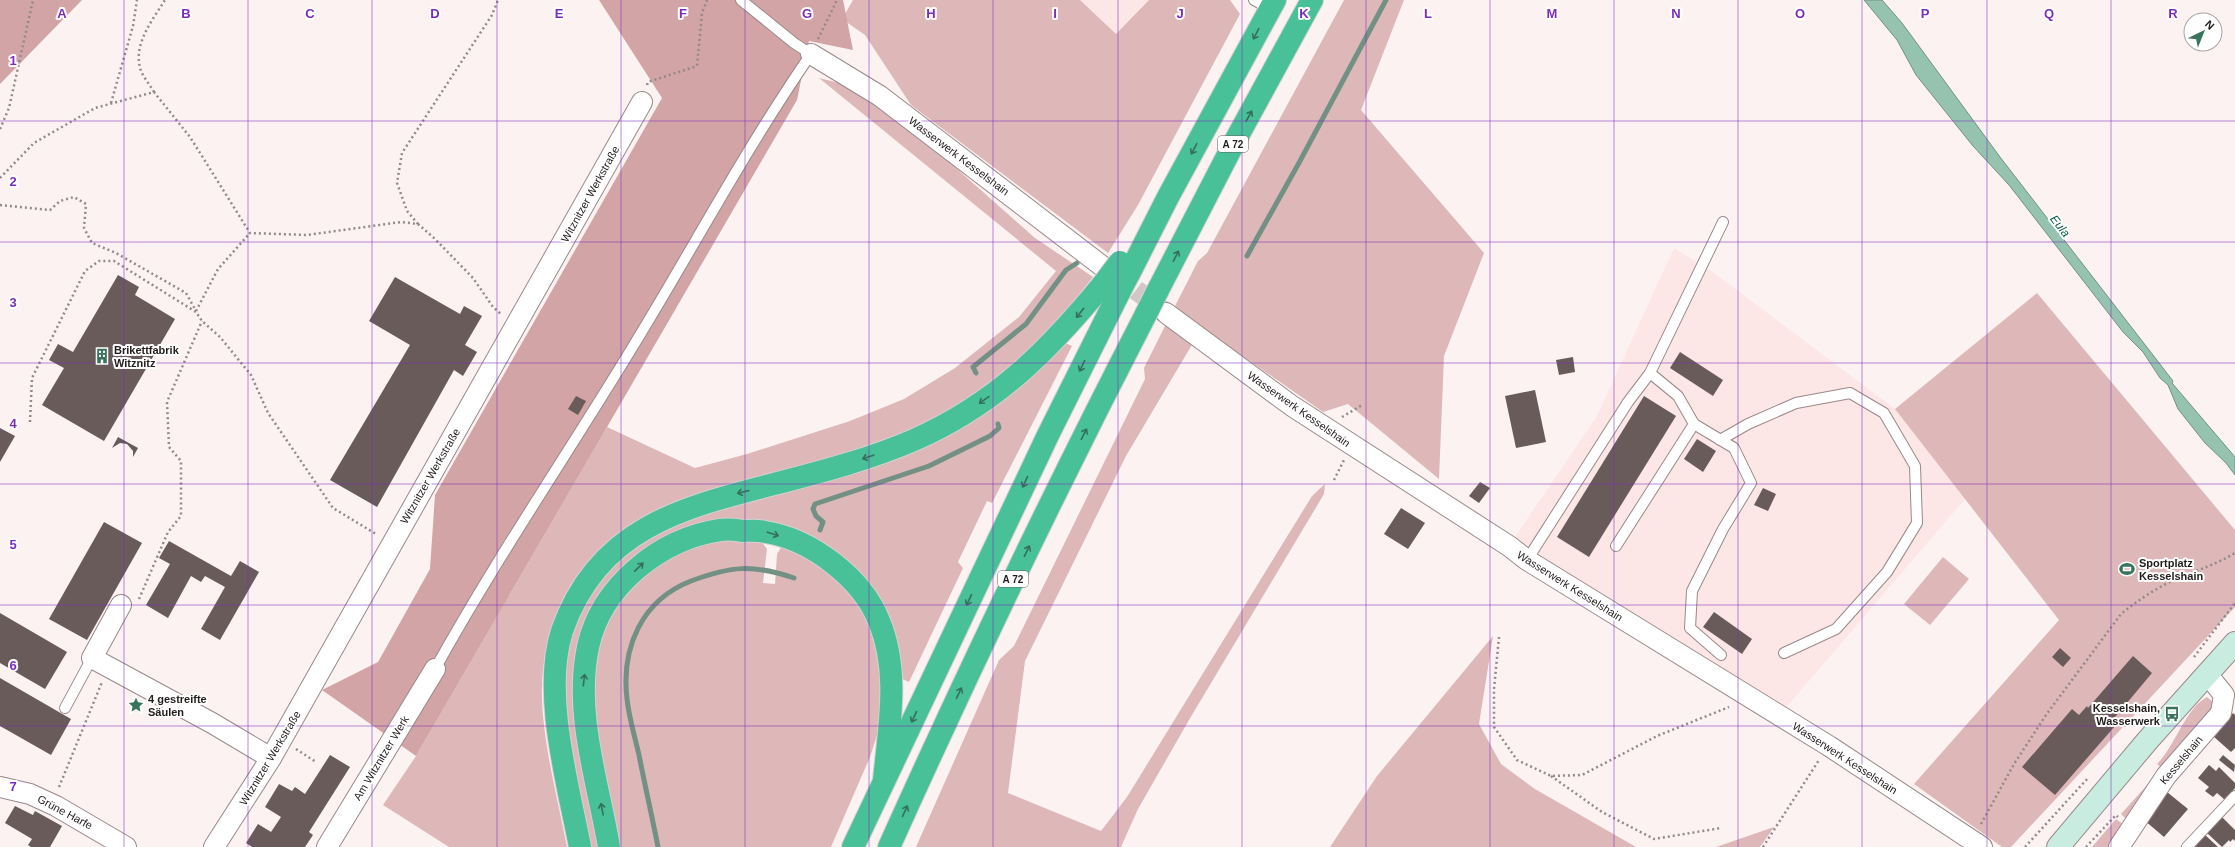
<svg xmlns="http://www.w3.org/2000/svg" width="2235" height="847" font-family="Arial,sans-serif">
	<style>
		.built { fill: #fce6e6 }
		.green { fill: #deb7b9 }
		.forest { fill: #d3a4a6 }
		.water { fill: #95c3b0; stroke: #729184 }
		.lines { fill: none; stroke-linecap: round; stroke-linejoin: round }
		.stream { stroke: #729184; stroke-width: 5 }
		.building { fill: #6a5b5b }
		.minor-tunnel { stroke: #d1c7c7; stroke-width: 20; stroke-dasharray: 20 10; stroke-linecap: butt }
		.service-casing { stroke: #9a898a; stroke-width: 12 }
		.minor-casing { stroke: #9a898a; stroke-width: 22 }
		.secondary-casing { stroke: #9a898a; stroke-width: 24 }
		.motorway-casing { stroke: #d3d2d2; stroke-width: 24 }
		.path { stroke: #928989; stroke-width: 2.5; stroke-dasharray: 2 3; stroke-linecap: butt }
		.service { stroke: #fff; stroke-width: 10 }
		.minor { stroke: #fff; stroke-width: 20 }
		.secondary { stroke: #c8ece0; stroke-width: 22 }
		.motorway { stroke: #48c198; stroke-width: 22 }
		.motorway-bridge-casing { stroke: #d3d2d2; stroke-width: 24; stroke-linecap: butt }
		.motorway-bridge { stroke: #48c198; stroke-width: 22 }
		.oneway { stroke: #356e5a }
		.grid { fill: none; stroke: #7b2cbf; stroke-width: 1; stroke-opacity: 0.55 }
		.labels { text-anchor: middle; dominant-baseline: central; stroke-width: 4; stroke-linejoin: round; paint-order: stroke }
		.shield { fill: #fff; stroke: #646060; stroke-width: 1 }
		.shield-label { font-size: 10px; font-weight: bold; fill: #221c1c }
		.street-label { font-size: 11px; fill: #221c1c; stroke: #fff }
		.poi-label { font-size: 11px; font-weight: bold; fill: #221c1c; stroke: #fff; text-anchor: start }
		.water-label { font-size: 12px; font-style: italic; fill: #025c44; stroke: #fff }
		.grid-label { font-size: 13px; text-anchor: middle; font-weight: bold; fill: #7b2cbf; stroke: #fff; stroke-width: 4; stroke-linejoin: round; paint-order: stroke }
	</style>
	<rect width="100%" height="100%" fill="#fdf2f2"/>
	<g class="built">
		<polygon points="1080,0 1149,0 1116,34"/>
		<polygon points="1674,248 1714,273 1895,409 1965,499 1784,710 1509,546 1597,416"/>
	</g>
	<g class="green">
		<polygon points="853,0 1080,0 1116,34 1149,0 1230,0 1240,14 1138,205 1108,253 911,105 865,35 842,19"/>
		<polygon points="1344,0 1404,0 1361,110 1484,253 1444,356 1439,479 1348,404 1323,412 1174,308 1198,261 1207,253"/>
		<path d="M 819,78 L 847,85 L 930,145 L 1035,238 L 1093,277 C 1074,301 1053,327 1031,348 C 994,385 945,416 897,437 C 840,461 776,471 716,489 C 697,495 675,500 657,510 C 644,517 632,526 620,534 C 572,568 550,612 543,670 C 537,723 557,794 567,847 L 449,847 L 383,805 L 416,756 L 607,427 L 695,468 L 747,454 L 850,421 L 904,399 L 955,368 L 1019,317 L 1056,271 Z"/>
		<polygon points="2037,293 2235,530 2235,607 2011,847 2002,847 1914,784 2059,620 1895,409"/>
		<polygon points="1166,324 1193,343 1126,456 1025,661 1008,793 1101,831 1127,797 1312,496 1325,484 1324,494 1189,720 1138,809 1121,847 916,847 999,660 1014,646 1145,379 1144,368"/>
		<polygon points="1065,343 1072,346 992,503 987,501 958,562 963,568 909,682 900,678 887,615 764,522 625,566 575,699 600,847 591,847 567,728 565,673 570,643 582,611 596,585 614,564 635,545 669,524 849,473"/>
		<polygon points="735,538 761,541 767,549 763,583 775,584 777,554 782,546 822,564 864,607 878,638 886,680 881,723 870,757 831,847 616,847 598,744 592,687 596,652 607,623 621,600 654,566 678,552 705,542"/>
		<polygon points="1943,557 1969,579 1930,625 1904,604"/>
		<polygon points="1493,636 1479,724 1501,764 1535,789 1636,847 1330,847 1377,776"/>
		<path d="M 2207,697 L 2213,702 L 2212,709 L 2163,769 L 2157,764 C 2175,746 2185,709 2207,697 Z"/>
		<polygon points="2158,773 2127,820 2121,814"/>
		<polygon points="2116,819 2124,825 2110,847 2092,847"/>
		<polygon points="1774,827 1760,847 1716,847"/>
	</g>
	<g class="forest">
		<polygon points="0,0 82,0 0,84"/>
		<polygon points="599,0 843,0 853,50 809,41 797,100 416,756 322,690 378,662 430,569 435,495 662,98"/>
	</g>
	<polygon class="water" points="1864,0 1882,0 1902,23 2000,157 2173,381 2172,383 2235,457 2235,475 2226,463 2205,443 2178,409 2168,385 2160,378 2143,352 2123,332 2009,185 1973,146 1916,75 1897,40"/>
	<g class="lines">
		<g class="stream">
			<polyline points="1247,256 1300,161 1386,0"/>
			<polyline points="976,373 973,367 1026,324 1066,270 1077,263"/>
			<polyline points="820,530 823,522 816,516 813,509 815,504 929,466 990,436 999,428 998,424"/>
			<path d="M 658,847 C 652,816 645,786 639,755 C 635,737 629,718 627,699 C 621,647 642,600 691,581 C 731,566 753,564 794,578"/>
		</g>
	</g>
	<g class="building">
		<polygon points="118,275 139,287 135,295 175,319 104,441 42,405 64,368 49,360 58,344 73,352"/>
		<polygon points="395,277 460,314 464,306 482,316 465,345 477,352 463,376 454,370 377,507 330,480 410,345 369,321"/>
		<polygon points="1680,352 1723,380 1713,396 1670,368"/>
		<polygon points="1573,357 1575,372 1559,375 1556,360"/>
		<polygon points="1535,390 1546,442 1516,448 1505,396"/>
		<polygon points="576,396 586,401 578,415 568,409"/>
		<polygon points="1644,396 1676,416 1589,557 1557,537"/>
		<polygon points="0,428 15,436 0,462"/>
		<polygon points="118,437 138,448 133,457 133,451 127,444 120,443 112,448"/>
		<polygon points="1697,439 1716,451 1703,472 1684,459"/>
		<polygon points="1480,482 1490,488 1479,503 1469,496"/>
		<polygon points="1763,488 1776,494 1768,511 1754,505"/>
		<polygon points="1401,508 1425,523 1408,549 1384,534"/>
		<polygon points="104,522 142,543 87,640 49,619"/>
		<polygon points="169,541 231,576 240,561 259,572 220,640 201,629 225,587 205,576 201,582 191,576 168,618 146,605 170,564 159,558"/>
		<polygon points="1714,612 1752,639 1742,654 1703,627"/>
		<polygon points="0,613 67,652 45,689 0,663"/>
		<polygon points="2060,648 2071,658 2063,667 2052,657"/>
		<polygon points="2133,656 2152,673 2111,722 2115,726 2055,795 2022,767 2072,709 2079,715 2087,706 2088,708"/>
		<polygon points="0,678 71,719 51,755 0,726"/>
		<polygon points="2233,713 2235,715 2235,748 2231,752 2213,736"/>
		<polygon points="330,755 350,767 309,832 313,835 305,847 252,847 246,843 258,824 271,832 281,817 265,807 279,784 292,791 295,787 305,794"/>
		<polygon points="2223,755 2235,765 2234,772 2219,760"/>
		<polygon points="2209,765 2216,771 2219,767 2235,783 2235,788 2225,800 2217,793 2213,797 2205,791 2209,787 2198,778"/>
		<polygon points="2167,792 2188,809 2164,837 2144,820"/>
		<polygon points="15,806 33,815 35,811 62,826 50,847 31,847 28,845 32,839 5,823"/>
		<polygon points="2221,816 2235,830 2235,841 2233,839 2230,842 2229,840 2222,847 2206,832"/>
		<polygon points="2203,833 2218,847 2190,847"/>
	</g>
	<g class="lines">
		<polyline class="minor-tunnel" points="1112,272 1165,312"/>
		<g class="service-casing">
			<g id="service">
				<polyline points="1254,0 1270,9"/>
				<polyline points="1694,424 1734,448 1751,483 1723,529 1692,591 1690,628 1721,655"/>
				<polyline points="1720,440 1748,424 1796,403 1850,393 1884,413 1915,466 1917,523 1887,572 1836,629 1784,653"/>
				<polyline points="1616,546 1694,424 1678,396 1650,373"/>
				<polyline points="1527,560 1628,402 1650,373 1723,222"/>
				<path d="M 435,669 C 496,559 567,455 632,348 C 692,250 746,148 811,54 L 794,43 L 741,0"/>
				<polyline points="65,708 92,658"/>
				<polyline points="2187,847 2235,796"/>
			</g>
		</g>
		<g class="minor-casing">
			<g id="minor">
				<polyline points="811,54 880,96 1102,266"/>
				<polyline points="1166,313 1292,406 1509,546 1527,560 1829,746 1982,847"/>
				<polyline points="121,605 92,658 212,723 271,758"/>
				<polyline points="0,787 30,794 56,806 126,847"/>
				<polyline points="214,847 271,758 642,102"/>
				<polyline points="327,847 435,669"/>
				<polyline points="2119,847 2166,776 2221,713 2224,695 2207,674"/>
			</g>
		</g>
		<g class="secondary-casing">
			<polyline id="secondary" points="2058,847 2148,740 2235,643"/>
		</g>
		<g class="motorway-casing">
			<g id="motorway">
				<polyline points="1131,270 1168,197 1275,0"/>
				<polyline points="1158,290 1234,143 1312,0"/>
				<path d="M 580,847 C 568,784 542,693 562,631 C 598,527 684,507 778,483 C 824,471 870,459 914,440 C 996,404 1049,350 1104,283"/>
				<path d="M 609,847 C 598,782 574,713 588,647 C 601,586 660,539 720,530 C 727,529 736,530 743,531 C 750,531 758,530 765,532 C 811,539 862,578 879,621 C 900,671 889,727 884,780"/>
				<polyline points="853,847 1048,435 1119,293"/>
				<path d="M 889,847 C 970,667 1055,490 1146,314"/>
			</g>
		</g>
		<g class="path">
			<polyline points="818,39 837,0"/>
			<polyline points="647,85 648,82 697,66 702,13 707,0"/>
			<path d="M 154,92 C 150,85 144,78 141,71 C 132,45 152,21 165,0"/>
			<polyline points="111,103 133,26 137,0"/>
			<polyline points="0,129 9,108 33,0"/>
			<polyline points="0,178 34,143 95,108 154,92 190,137 250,233 307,235 401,222 418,224 434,238 473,278 493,307 501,314"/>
			<polyline points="0,205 50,210 60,201 74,197 86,204 84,228 92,243 116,253 186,293 196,311"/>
			<polyline points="418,224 407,211 397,183 402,153 492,15 498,0"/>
			<polyline points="196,311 218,269 250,233"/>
			<polyline points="1342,417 1362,405"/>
			<polyline points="30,422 32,378 85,271 99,261 114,261 196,312 202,321 220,337 251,375 268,413 333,508 376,534"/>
			<polyline points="1334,480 1344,460"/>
			<polyline points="139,599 168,532 181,516 181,461 169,447 167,402 202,321"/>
			<polyline points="1499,637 1494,689 1494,727 1517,760 1551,776 1582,775 1657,736 1729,707"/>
			<polyline points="2194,657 2235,603"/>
			<polyline points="296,749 316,762"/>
			<polyline points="1551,776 1602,812 1654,839 1721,828"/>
			<polyline points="59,787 102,682"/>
			<path d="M 1981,824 L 2014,764 L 2046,715 L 2121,614 C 2138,600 2158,587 2178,578 C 2198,570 2217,564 2235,553"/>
			<polyline points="1763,847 1819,760"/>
			<polyline points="2025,847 2088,778"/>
			<polyline points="2086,847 2116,815 2118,817"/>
		</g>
		<use href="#service" class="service"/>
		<use href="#minor" class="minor"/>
		<use href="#secondary" class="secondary"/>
		<use href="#motorway" class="motorway"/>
		<g class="motorway-bridge-casing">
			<g id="motorway-bridge">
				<polyline points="1104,283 1120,262"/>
				<polyline points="1119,293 1131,270"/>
				<polyline points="1146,314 1158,290"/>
			</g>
		</g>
		<use href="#motorway-bridge" class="motorway-bridge"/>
	</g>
	<defs><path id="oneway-shaft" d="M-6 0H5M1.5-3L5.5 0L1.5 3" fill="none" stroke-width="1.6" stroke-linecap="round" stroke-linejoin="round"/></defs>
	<g class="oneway">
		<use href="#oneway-shaft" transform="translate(1256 34) rotate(118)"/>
		<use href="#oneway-shaft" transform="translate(1249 116) rotate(-61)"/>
		<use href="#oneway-shaft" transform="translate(1194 149) rotate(118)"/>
		<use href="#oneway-shaft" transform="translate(1176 256) rotate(-63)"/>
		<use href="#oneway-shaft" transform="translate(1080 313) rotate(129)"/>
		<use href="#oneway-shaft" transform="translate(1082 366) rotate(116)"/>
		<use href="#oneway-shaft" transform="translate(984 400) rotate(145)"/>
		<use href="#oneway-shaft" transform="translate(1084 434) rotate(-63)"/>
		<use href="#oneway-shaft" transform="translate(868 457) rotate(162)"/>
		<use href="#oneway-shaft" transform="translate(1025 482) rotate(115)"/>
		<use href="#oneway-shaft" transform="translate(743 492) rotate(166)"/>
		<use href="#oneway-shaft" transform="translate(773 534) rotate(18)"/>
		<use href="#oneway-shaft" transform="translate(1027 551) rotate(-64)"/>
		<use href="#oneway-shaft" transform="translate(639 567) rotate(-44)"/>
		<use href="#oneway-shaft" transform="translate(969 600) rotate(115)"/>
		<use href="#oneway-shaft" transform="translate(584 680) rotate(-83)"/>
		<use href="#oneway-shaft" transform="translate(959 693) rotate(-65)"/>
		<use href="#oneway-shaft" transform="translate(914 717) rotate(115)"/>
		<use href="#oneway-shaft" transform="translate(602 809) rotate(-101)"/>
		<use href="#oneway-shaft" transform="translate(905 811) rotate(-66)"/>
	</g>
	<path class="grid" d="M 124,0 L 124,847M 248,0 L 248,847M 372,0 L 372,847M 497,0 L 497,847M 621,0 L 621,847M 745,0 L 745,847M 869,0 L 869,847M 993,0 L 993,847M 1118,0 L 1118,847M 1242,0 L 1242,847M 1366,0 L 1366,847M 1490,0 L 1490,847M 1614,0 L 1614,847M 1738,0 L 1738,847M 1862,0 L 1862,847M 1987,0 L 1987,847M 2111,0 L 2111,847M 0,121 L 2235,121M 0,242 L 2235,242M 0,363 L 2235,363M 0,484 L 2235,484M 0,605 L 2235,605M 0,726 L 2235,726"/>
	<defs>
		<g id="building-bare" transform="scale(1.2)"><path d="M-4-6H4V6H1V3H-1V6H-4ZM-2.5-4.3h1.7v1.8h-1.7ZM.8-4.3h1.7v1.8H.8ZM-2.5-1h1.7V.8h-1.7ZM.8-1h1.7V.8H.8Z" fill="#37735d" stroke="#fff" stroke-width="2.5" paint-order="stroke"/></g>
		<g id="stadium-bare" transform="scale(1.2)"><path d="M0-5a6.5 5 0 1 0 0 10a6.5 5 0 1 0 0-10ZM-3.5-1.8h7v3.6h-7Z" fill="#37735d" stroke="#fff" stroke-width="2.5" paint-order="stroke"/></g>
		<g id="sight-bare" transform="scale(1.2)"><path d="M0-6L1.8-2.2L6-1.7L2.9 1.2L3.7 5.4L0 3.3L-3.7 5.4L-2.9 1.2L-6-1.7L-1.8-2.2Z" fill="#37735d" stroke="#fff" stroke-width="2.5" paint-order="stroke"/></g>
		<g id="bus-bare" transform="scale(1.2)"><path d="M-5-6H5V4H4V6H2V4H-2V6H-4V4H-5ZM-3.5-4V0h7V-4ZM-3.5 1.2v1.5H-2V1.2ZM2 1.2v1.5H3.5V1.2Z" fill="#37735d" stroke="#fff" stroke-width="2.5" paint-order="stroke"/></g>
	</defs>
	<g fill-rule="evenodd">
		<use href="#building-bare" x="102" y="356"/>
		<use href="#stadium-bare" x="2127" y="569"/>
		<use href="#sight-bare" x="136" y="705"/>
		<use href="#bus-bare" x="2172" y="714"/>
	</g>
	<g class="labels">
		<g class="shield">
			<rect x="1218" y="136" width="30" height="16" rx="3"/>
			<rect x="998" y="571" width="30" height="16" rx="3"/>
		</g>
		<g class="shield-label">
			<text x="1233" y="144">A 72</text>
			<text x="1013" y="579">A 72</text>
		</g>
		<g class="street-label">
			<text transform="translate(959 156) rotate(37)">Wasserwerk Kesselshain</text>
			<text transform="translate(590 194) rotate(-61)">Witznitzer Werkstraße</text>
			<text transform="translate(1299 409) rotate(35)">Wasserwerk Kesselshain</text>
			<text transform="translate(430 476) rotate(-60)">Witznitzer Werkstraße</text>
			<text transform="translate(1570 586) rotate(32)">Wasserwerk Kesselshain</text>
			<text transform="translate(270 758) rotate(-59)">Witznitzer Werkstraße</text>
			<text transform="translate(381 758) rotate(-59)">Am Witznitzer Werk</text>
			<text transform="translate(1845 758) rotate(33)">Wasserwerk Kesselshain</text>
			<text transform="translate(2181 760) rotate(-50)">Kesselshain</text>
			<text transform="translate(65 812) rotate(28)">Grüne Harfe</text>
		</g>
		<g class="poi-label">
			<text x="114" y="350">Brikettfabrik<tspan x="114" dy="13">Witznitz</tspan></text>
			<text x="2139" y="563">Sportplatz<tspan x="2139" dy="13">Kesselshain</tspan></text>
			<text x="148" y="699">4 gestreifte<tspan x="148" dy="13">Säulen</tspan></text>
			<text x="2160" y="708" text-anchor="end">Kesselshain,<tspan x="2160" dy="13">Wasserwerk</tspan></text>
		</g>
		<g class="water-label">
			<text transform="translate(2060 226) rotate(52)">Eula</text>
		</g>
	</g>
	<g class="grid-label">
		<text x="62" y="18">A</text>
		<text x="186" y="18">B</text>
		<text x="310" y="18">C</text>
		<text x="435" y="18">D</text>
		<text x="559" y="18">E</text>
		<text x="683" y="18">F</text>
		<text x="807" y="18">G</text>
		<text x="931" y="18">H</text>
		<text x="1055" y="18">I</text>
		<text x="1180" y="18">J</text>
		<text x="1304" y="18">K</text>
		<text x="1428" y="18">L</text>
		<text x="1552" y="18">M</text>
		<text x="1676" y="18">N</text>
		<text x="1800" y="18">O</text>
		<text x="1925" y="18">P</text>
		<text x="2049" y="18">Q</text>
		<text x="2173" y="18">R</text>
		<text x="13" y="65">1</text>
		<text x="13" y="186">2</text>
		<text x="13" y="307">3</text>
		<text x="13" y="428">4</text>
		<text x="13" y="549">5</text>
		<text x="13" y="670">6</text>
		<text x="13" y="791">7</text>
	</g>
	<g transform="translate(2203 32) rotate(43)"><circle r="19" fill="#ffffff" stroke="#a7a4a4"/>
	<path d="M0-3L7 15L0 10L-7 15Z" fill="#37735d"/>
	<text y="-6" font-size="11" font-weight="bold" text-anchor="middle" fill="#221c1c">N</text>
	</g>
</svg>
